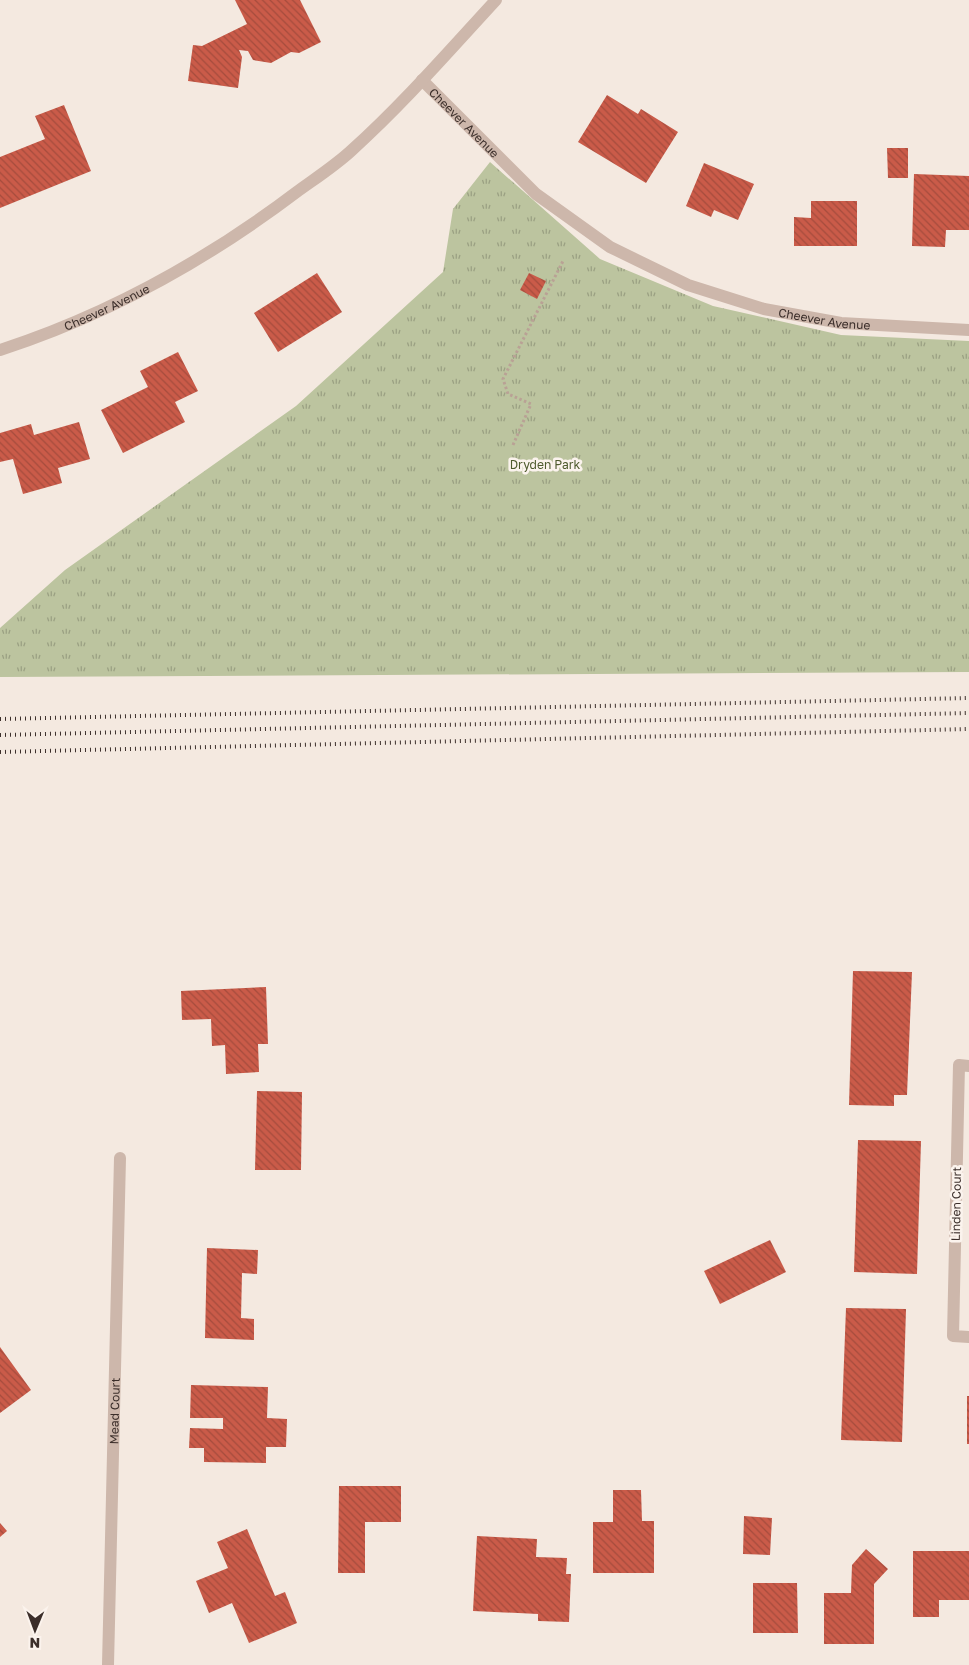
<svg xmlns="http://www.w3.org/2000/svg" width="969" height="1665" font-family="'Golos Text',sans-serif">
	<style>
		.park { fill: url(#park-tufts) }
		.building { fill: url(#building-back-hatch) }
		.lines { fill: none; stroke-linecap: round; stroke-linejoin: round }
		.path { stroke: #b9a195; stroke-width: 3; stroke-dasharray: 2.5 2.5; stroke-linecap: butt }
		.minor { stroke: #cdb7ab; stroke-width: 12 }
		.rail { stroke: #3b2e2a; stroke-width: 4; stroke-dasharray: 1 4; stroke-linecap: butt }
		.labels { text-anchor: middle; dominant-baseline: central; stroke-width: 5; stroke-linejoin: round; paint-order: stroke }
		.street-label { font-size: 12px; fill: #3b2e2a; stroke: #fbf3ed }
		.park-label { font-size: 12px; fill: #4e5a2d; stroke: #fbf3ed }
	</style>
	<defs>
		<pattern id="park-tufts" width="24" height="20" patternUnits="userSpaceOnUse" patternTransform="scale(1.25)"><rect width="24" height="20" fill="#bcc49f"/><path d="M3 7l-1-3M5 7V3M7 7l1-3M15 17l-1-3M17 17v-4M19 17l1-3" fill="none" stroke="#9aa082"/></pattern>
		<pattern id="building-back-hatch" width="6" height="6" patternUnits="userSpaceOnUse" patternTransform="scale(1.25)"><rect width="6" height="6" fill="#ca5b49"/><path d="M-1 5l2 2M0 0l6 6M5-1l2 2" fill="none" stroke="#a54c3d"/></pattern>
	</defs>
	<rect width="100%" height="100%" fill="#f4e9e0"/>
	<polygon class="park" points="490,162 600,259 713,306 841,335 969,341 969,672 0,677 0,628 65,570 296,406 443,272 453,209"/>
	<g class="building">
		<polygon points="235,0 300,0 321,42 299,53 291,52 271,63 253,60 248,51 239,50 242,57 238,88 188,81 193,45 202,46 247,24"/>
		<polygon points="607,95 638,114 641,109 678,132 646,183 578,142"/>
		<polygon points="64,105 91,171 0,208 0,157 45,139 35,116"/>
		<polygon points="887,148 908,148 908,178 888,178"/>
		<polygon points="704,163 754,184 738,220 714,210 711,217 686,206"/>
		<polygon points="914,174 969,176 969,230 946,230 945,247 912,246"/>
		<polygon points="811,201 857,201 857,246 794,246 794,217 811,218"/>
		<polygon points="317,273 342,312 278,352 254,313"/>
		<polygon points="529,273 546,281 537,299 520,290"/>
		<polygon points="178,352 198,391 175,402 185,422 123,453 101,410 148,387 140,371"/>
		<polygon points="79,422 90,459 58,468 62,483 23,494 13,459 0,462 0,433 31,424 34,435"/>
		<polygon points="853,971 912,972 907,1095 894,1095 894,1106 849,1105"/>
		<polygon points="266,987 268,1044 258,1044 259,1072 226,1074 225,1045 212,1046 211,1019 182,1020 181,991"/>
		<polygon points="257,1091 302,1092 301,1170 255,1170"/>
		<polygon points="858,1140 921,1141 917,1274 854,1272"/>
		<polygon points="770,1240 786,1272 720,1304 704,1271"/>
		<polygon points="207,1248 258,1250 257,1274 242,1273 241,1318 254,1319 254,1340 205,1338"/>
		<polygon points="846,1308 906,1309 902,1442 841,1440"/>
		<polygon points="0,1347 31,1390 0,1413"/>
		<polygon points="191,1385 268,1387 267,1418 287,1419 286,1447 266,1447 266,1463 204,1462 204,1448 189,1448 190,1428 223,1429 223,1418 190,1418"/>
		<rect x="967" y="1396" width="2" height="48"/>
		<polygon points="339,1486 401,1486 401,1522 365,1522 365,1573 338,1573"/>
		<polygon points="613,1490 641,1490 642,1521 654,1521 654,1573 593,1573 593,1522 613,1522"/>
		<polygon points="744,1516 772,1518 770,1555 743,1554"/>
		<polygon points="0,1523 7,1531 0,1537"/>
		<polygon points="247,1529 275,1596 285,1592 297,1623 249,1643 232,1603 209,1613 196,1581 228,1568 217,1542"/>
		<polygon points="477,1536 537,1539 536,1557 567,1558 566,1574 571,1574 569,1622 538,1621 538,1614 473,1611"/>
		<polygon points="866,1549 888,1569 874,1584 874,1644 824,1644 824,1593 851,1593 852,1565"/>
		<polygon points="913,1551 969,1551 969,1600 939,1600 939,1617 913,1617"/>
		<polygon points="753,1583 797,1583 798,1633 753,1633"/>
	</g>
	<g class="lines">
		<polyline class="path" points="513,445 531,404 508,394 503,379 563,261"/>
		<g class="minor">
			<path id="s1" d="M 422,80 L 536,194 L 610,247 L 688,285 L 764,309 L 841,323 L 969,330"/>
			<path id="s2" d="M 0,350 C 108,315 207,260 298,191 C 316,178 336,165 352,150 C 403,104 449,51 496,0"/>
			<polyline points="969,1066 959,1065 953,1336 969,1337"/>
			<path id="s3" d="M 108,1665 L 120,1158"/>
		</g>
		<g class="rail">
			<polyline points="0,719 969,698"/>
			<polyline points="0,735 969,713"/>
			<polyline points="0,752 969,729"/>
		</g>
	</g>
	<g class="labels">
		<g class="street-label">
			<text stroke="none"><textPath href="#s1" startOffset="60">Cheever Avenue</textPath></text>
			<text stroke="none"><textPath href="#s2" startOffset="115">Cheever Avenue</textPath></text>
			<text stroke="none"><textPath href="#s1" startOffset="480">Cheever Avenue</textPath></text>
			<text transform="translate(956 1204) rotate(-89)">Linden Court</text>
			<text stroke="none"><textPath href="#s3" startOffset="254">Mead Court</textPath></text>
		</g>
		<g class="park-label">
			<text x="545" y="464">Dryden Park</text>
		</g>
	</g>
	<g transform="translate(35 1630) rotate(181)" stroke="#fbf3ed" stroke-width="4" paint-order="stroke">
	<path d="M0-4L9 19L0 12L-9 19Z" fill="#3b2e2a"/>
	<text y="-8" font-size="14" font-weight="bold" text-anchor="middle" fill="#3b2e2a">N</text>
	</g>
</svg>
